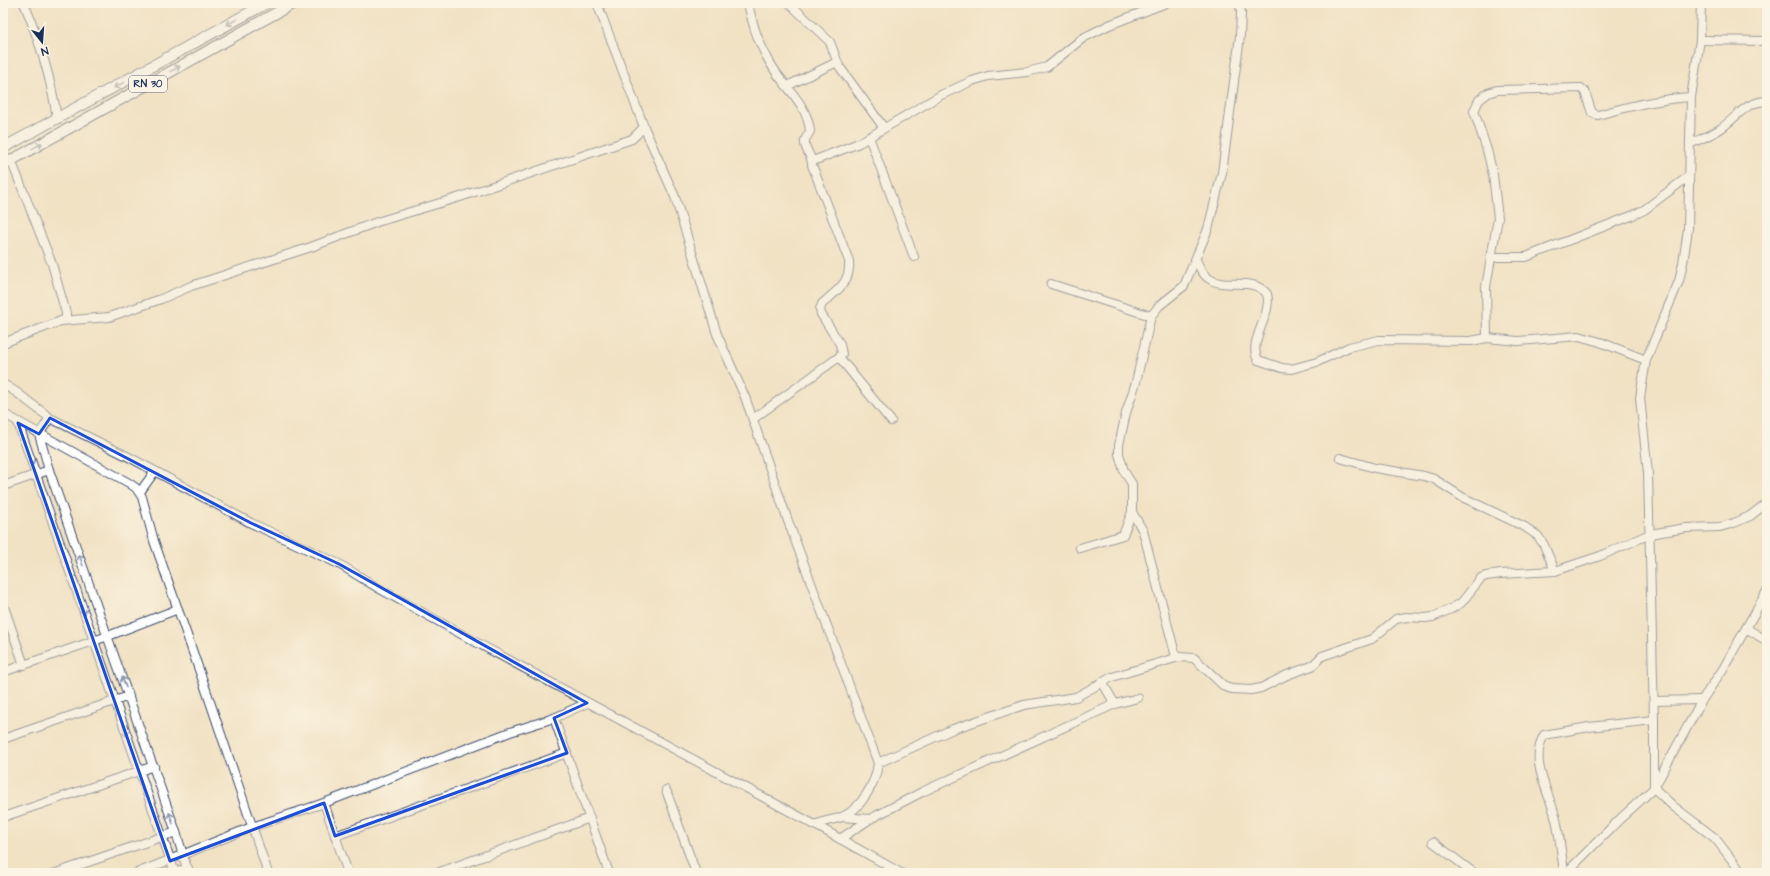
<svg xmlns="http://www.w3.org/2000/svg" width="1770" height="876" font-family="'Architects Daughter',sans-serif">
	<style>
		.lines { fill: none; stroke-linecap: round; stroke-linejoin: round }
		.minor-casing { stroke: #3b4a6d; stroke-width: 10 }
		.major-casing { stroke: #3b4a6d; stroke-width: 12 }
		.minor { stroke: #fff; stroke-width: 8 }
		.major { stroke: #fff; stroke-width: 10 }
		.oneway { stroke: #8d97ae }
		.marked { fill: none; stroke: #1d4ed8; stroke-width: 3; stroke-linejoin: round }
		.labels { text-anchor: middle; dominant-baseline: central; stroke-width: 4; stroke-linejoin: round; paint-order: stroke }
		.shield { fill: #fcf5e5; stroke: #5e6a86; stroke-width: 1 }
		.shield-label { font-size: 10px; font-weight: bold; fill: #1b2f5e }
	</style>
	<rect width="100%" height="100%" fill="#fcf5e5"/>
	<filter id="ink" filterUnits="userSpaceOnUse"><feTurbulence type="fractalNoise" baseFrequency=".025" numOctaves="2"/><feDisplacementMap in="SourceGraphic" scale="8" xChannelSelector="R" yChannelSelector="G"/><feConvolveMatrix kernelMatrix="1 2 1 2 8 2 1 2 1" color-interpolation-filters="sRGB"/></filter>
	<filter id="wash" filterUnits="userSpaceOnUse"><feTurbulence type="fractalNoise" baseFrequency=".012" numOctaves="4" result="noise"/><feDisplacementMap in="SourceGraphic" scale="16" xChannelSelector="R" yChannelSelector="G"/><feGaussianBlur stdDeviation="0.9" result="paint"/><feColorMatrix in="noise" values="0 0 0 0 0 0 0 0 0 0 0 0 0 0 0 0 0 1.4 0 .05"/><feComposite in="paint" operator="in"/></filter>
	<g filter="url(#wash)">
		<rect width="100%" height="100%" fill="#f1e2c4"/>
	</g>
	<g filter="url(#ink)">
		<g class="lines">
			<g class="minor-casing">
				<g id="minor">
					<path d="M 24,3 C 39,39 51,79 57,118"/>
					<path d="M 597,3 L 644,127 L 675,197 L 717,334 L 745,397 L 788,521 L 878,763 C 876,783 861,809 842,817 C 833,820 824,821 815,825"/>
					<path d="M 748,3 C 753,27 759,45 772,66 C 785,88 807,103 810,131 C 809,134 806,137 805,140 C 803,148 813,157 812,165 L 849,261 C 851,283 837,290 822,304 L 820,309 L 821,314 L 840,344 L 842,354 L 839,357 L 753,419"/>
					<polyline points="789,3 830,42 839,66 884,128"/>
					<polyline points="1701,3 1700,40 1691,97 1688,229 1683,263 1679,281 1646,360 1640,398 1648,473 1654,720 1654,788 1673,806 1715,838 1742,873"/>
					<polyline points="1700,40 1767,41"/>
					<polyline points="787,86 837,62"/>
					<polyline points="869,137 914,257"/>
					<path d="M 1690,144 C 1700,139 1711,135 1720,129 C 1738,117 1744,102 1767,101"/>
					<polyline points="11,160 52,264 66,313 66,319 61,321"/>
					<polyline points="813,161 859,143 941,95 972,81 988,76 1027,72 1047,67 1083,38 1109,25 1166,3"/>
					<polyline points="1490,257 1526,257 1631,216 1644,210 1689,176"/>
					<path d="M 1196,260 C 1199,266 1202,274 1208,278 C 1226,291 1251,275 1267,294 C 1273,315 1247,341 1258,360 L 1282,368 L 1291,369 L 1317,362 L 1349,347 L 1379,340 L 1471,341 L 1487,338 L 1518,341 L 1579,336 L 1600,342 L 1646,360"/>
					<polyline points="1051,284 1151,316"/>
					<path d="M 1487,338 L 1486,287 L 1498,218 L 1493,175 L 1487,150 L 1474,111 L 1479,100 L 1488,93 L 1497,90 L 1581,88 L 1585,92 L 1592,113 L 1598,115 C 1629,106 1659,99 1691,97"/>
					<polyline points="3,343 61,321 109,317 161,299 191,286 311,247 377,222 460,197 632,139 644,127"/>
					<polyline points="839,357 891,421"/>
					<polyline points="3,384 16,392 50,418 127,456 251,523 339,564 380,589 472,640 826,831 901,873"/>
					<polyline points="3,415 8,416 129,483 136,488 142,497 154,541 204,684 268,873"/>
					<polyline points="50,418 39,434 49,470 176,832 188,872"/>
					<polyline points="18,423 175,873 188,868"/>
					<polyline points="1340,458 1375,468 1424,476 1434,479 1462,497 1525,527 1538,536 1544,545 1555,571"/>
					<polyline points="3,486 49,470"/>
					<polyline points="140,492 155,471"/>
					<polyline points="1080,548 1123,535 1132,512"/>
					<polyline points="3,604 24,665"/>
					<polyline points="1746,628 1767,641"/>
					<polyline points="1176,657 1143,531 1132,512 1132,484 1124,471 1119,454 1119,445 1126,413 1136,382 1151,316 1159,306 1184,286 1208,229 1222,173 1240,36 1241,13 1240,3"/>
					<polyline points="3,672 108,636 178,609"/>
					<polyline points="1102,682 1115,704 1138,698"/>
					<polyline points="1654,701 1702,700"/>
					<polyline points="554,718 609,873"/>
					<polyline points="3,739 129,696"/>
					<polyline points="878,763 953,729 1024,705 1076,697 1112,677 1179,657 1194,658 1225,687 1232,689 1251,690 1261,688 1287,675 1312,666 1322,656 1372,639 1396,619 1406,617 1425,618 1433,617 1451,609 1461,603 1481,578 1486,576 1501,574 1555,571 1600,556 1650,534 1686,528 1720,527 1734,523 1750,516 1767,503"/>
					<polyline points="666,790 696,873"/>
					<polyline points="324,803 348,873"/>
					<polyline points="3,817 154,766"/>
					<polyline points="842,817 870,819"/>
					<polyline points="335,836 567,753"/>
					<polyline points="840,839 870,819 922,792 1115,704"/>
					<polyline points="1433,842 1474,873"/>
					<polyline points="56,873 176,832"/>
					<polyline points="137,873 252,827 324,803 510,732 554,718 587,703"/>
					<polyline points="437,873 590,818"/>
					<path d="M 1564,873 C 1562,857 1560,840 1557,824 C 1552,795 1528,764 1544,735 L 1589,727 L 1654,720"/>
					<polyline points="1566,873 1621,818 1654,788 1702,700 1723,669 1767,591"/>
				</g>
			</g>
			<g class="major-casing">
				<g id="major">
					<polyline points="3,148 267,3"/>
					<polyline points="3,165 294,3"/>
				</g>
			</g>
			<use href="#minor" class="minor"/>
			<use href="#major" class="major"/>
		</g>
		<defs><path id="oneway-shaft" d="M-6 0H5M1.5-3L5.5 0L1.5 3" fill="none" stroke-width="1.6" stroke-linecap="round" stroke-linejoin="round"/></defs>
		<g class="oneway">
			<use href="#oneway-shaft" transform="translate(232 22) rotate(151)"/>
			<use href="#oneway-shaft" transform="translate(175 69) rotate(-29)"/>
			<use href="#oneway-shaft" transform="translate(119 85) rotate(151)"/>
			<use href="#oneway-shaft" transform="translate(37 146) rotate(-29)"/>
			<use href="#oneway-shaft" transform="translate(31 460) rotate(72)"/>
			<use href="#oneway-shaft" transform="translate(81 560) rotate(-109)"/>
			<use href="#oneway-shaft" transform="translate(83 609) rotate(71)"/>
			<use href="#oneway-shaft" transform="translate(124 682) rotate(-109)"/>
			<use href="#oneway-shaft" transform="translate(125 731) rotate(72)"/>
			<use href="#oneway-shaft" transform="translate(171 818) rotate(-109)"/>
		</g>
	</g>
	<path d="M0 0H1770V876H0ZM 50,418 L 251,523 L 339,564 L 587,703 L 554,718 L 567,753 L 335,836 L 324,803 L 170,861 L 18,423 L 39,434 Z" fill="#f1e2c4" fill-opacity=".55" fill-rule="evenodd"/>
	<path class="marked" d="M 50,418 L 251,523 L 339,564 L 587,703 L 554,718 L 567,753 L 335,836 L 324,803 L 170,861 L 18,423 L 39,434 Z"/>
	<g class="labels">
		<rect class="shield" x="129" y="76" width="38" height="16" rx="3"/>
		<g class="shield-label">
			<text x="148" y="84">RN 30</text>
		</g>
	</g>
	<rect width="1770" height="876" fill="none" stroke="#fcf5e5" stroke-width="16"/>
	<g transform="translate(42 42) rotate(163)" stroke="#fcf5e5" stroke-width="3" paint-order="stroke">
	<path d="M0-3L7 15L0 10L-7 15Z" fill="#1b2f5e"/>
	<text y="-6" font-size="11" font-weight="bold" text-anchor="middle" fill="#1b2f5e">N</text>
	</g>
</svg>
